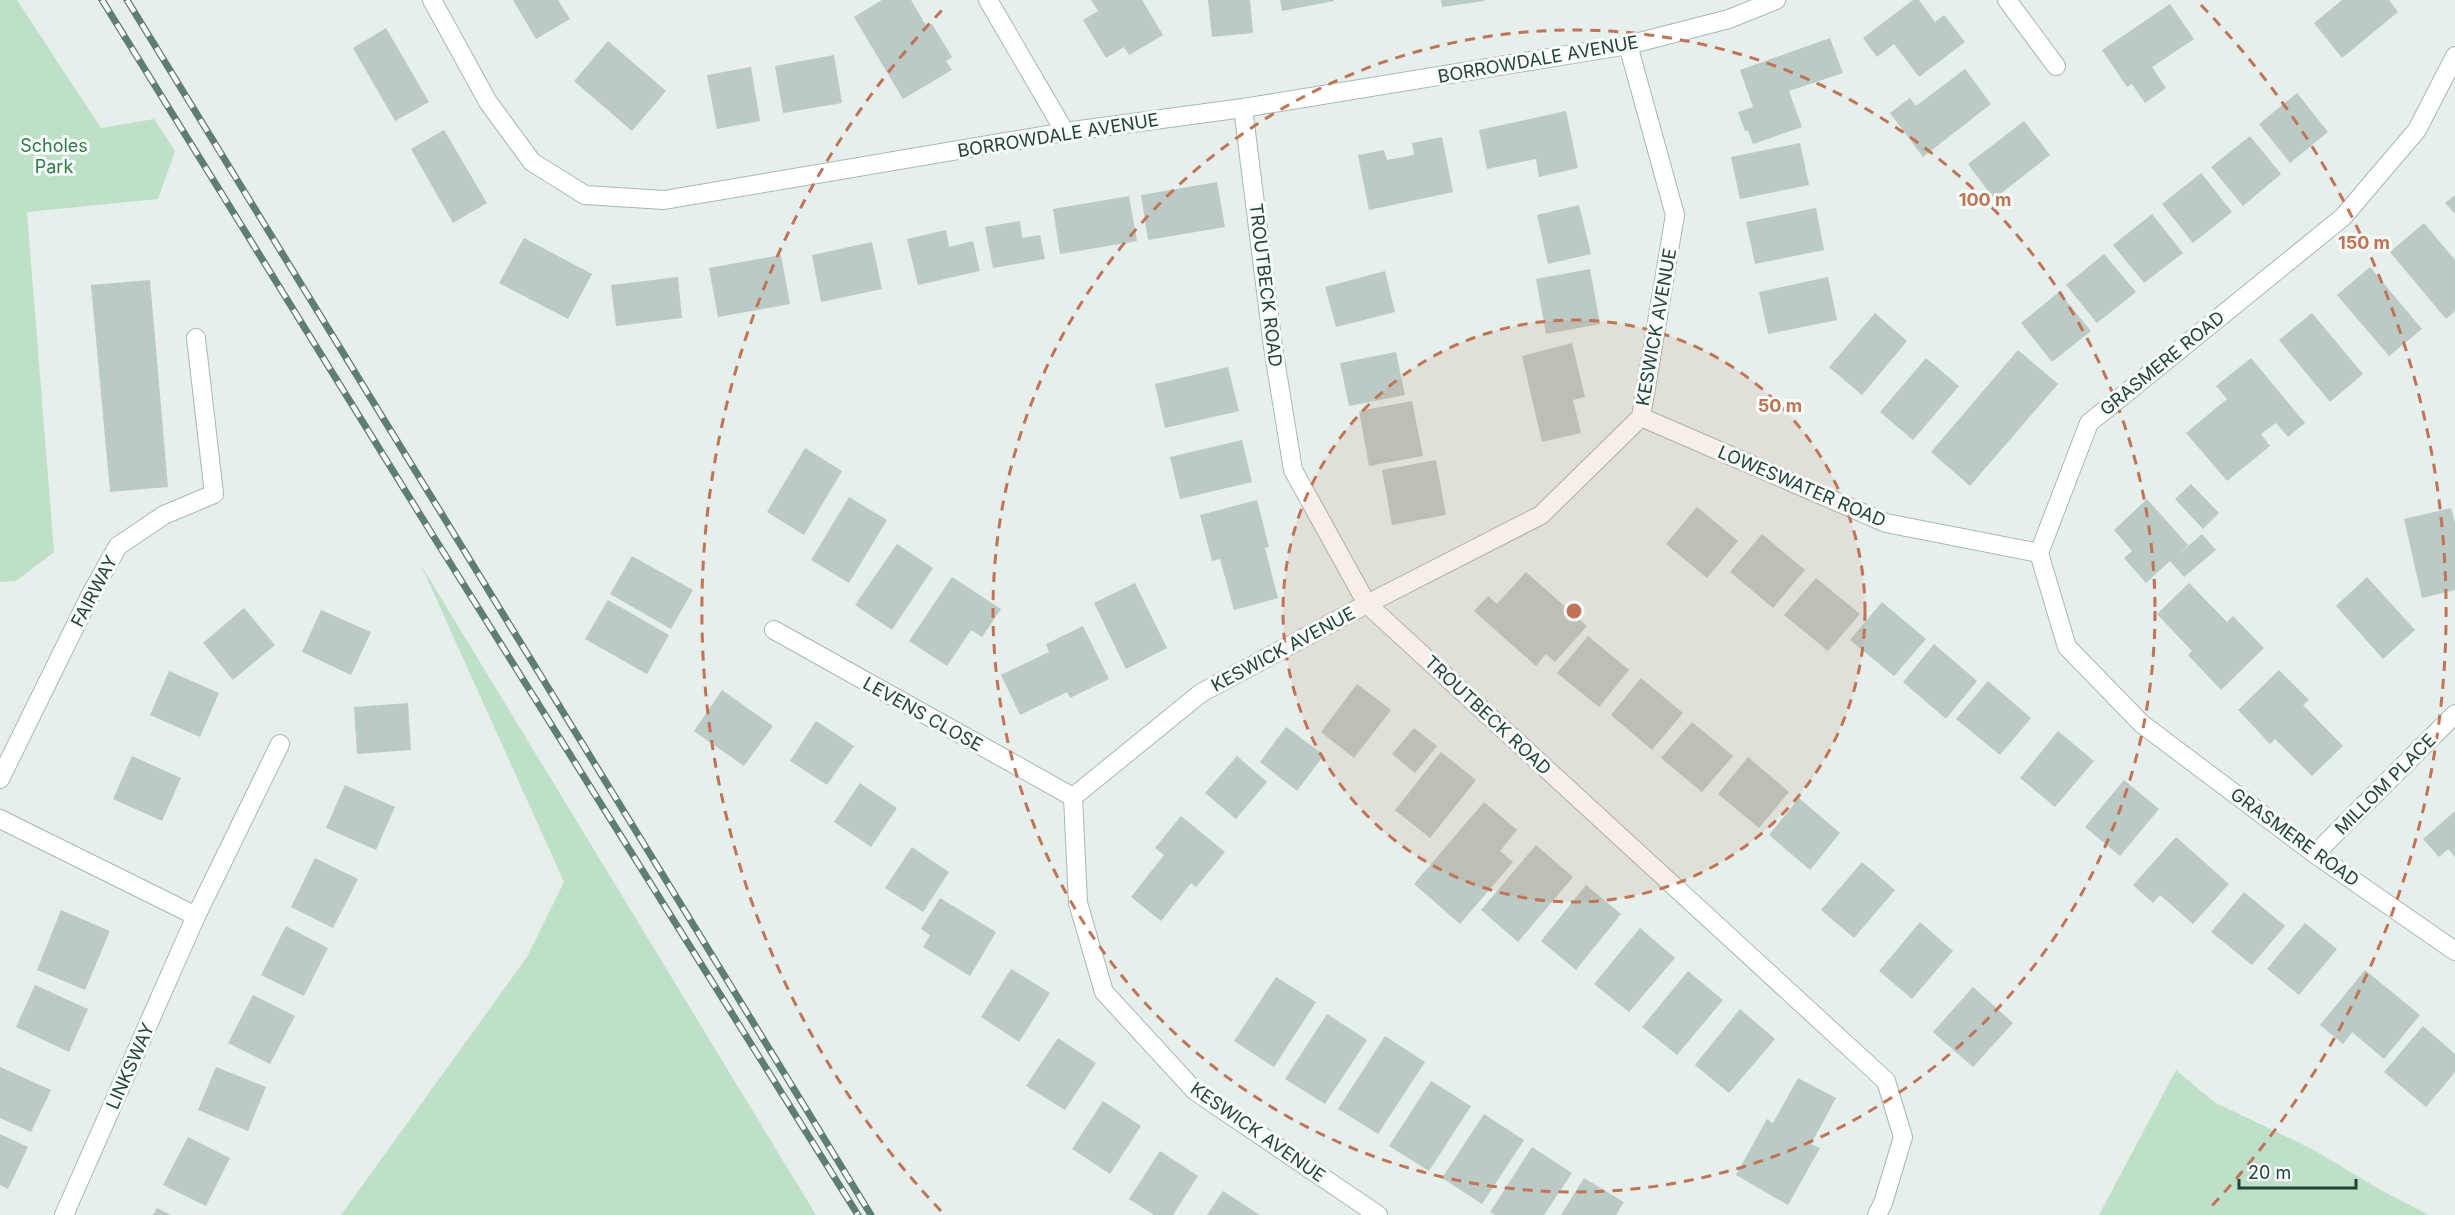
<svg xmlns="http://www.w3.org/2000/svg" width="2455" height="1215" font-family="Inter,sans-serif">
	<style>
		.green { fill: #bfe0c8 }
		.building { fill: #bbcac4 }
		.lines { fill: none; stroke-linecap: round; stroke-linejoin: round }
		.minor-casing { stroke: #a8b8b2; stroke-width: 20 }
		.minor { stroke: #fff; stroke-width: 18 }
		.rail-casing { stroke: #5f7d75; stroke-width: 7 }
		.rail { stroke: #f7fbf9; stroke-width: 4.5; stroke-dasharray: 14; stroke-linecap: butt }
		.ring { fill: none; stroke: #c07456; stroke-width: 3; stroke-dasharray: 10 8 }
		.labels { text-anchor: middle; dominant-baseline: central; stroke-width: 6; stroke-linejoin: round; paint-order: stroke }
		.street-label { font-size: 18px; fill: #24423a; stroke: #f7fbf9 }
		.park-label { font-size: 18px; fill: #2d7a4b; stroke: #f7fbf9 }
		.centre { fill: #c07456; stroke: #f7fbf9; stroke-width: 3 }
		.ring-label { font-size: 18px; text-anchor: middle; font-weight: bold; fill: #c07456; stroke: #f7fbf9; stroke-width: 6; stroke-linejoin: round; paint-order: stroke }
	</style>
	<rect width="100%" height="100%" fill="#e6efeb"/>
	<g class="green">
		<polygon points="0,0 17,0 101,128 154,119 175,151 158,199 27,212 54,552 16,581 0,582"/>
		<polygon points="421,565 816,1215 341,1215 527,957 564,882"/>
		<polygon points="2176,1070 2214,1102 2312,1149 2379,1189 2429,1215 2099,1215"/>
	</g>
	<g class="building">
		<polygon points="513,0 558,0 570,19 536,39"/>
		<polygon points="882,0 911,0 927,27 932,24 952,57 946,61 952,70 903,99 854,17"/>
		<polygon points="1091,0 1142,0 1163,35 1129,55 1124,47 1106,58 1083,20 1098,11"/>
		<polygon points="1208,0 1250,0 1253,33 1212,37"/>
		<polygon points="1280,0 1334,0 1334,1 1282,11"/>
		<polygon points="1441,0 1484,0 1484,1 1442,7"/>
		<polygon points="1913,0 1919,0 1935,22 1944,15 1965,42 1919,77 1894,44 1877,57 1863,38"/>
		<polygon points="2342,0 2389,0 2398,12 2342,58 2314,23"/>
		<polygon points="2170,4 2194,39 2152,67 2166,88 2145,103 2132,84 2127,87 2102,50"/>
		<polygon points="386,28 429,102 395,121 353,48"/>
		<polygon points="1830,38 1843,73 1789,91 1802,127 1753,144 1748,131 1745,131 1738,112 1753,107 1740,70"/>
		<polygon points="608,41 666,91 632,131 574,81"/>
		<polygon points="834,55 842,103 783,113 775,66"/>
		<polygon points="751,67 760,121 717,129 707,75"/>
		<polygon points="1965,69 1991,104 1923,157 1890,113 1910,98 1916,106"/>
		<polygon points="2297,93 2328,132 2290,163 2259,124"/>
		<polygon points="1566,111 1578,168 1539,177 1536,159 1487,169 1479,130"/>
		<polygon points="2024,121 2050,155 1994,199 1968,164"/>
		<polygon points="444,130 487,203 453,223 411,149"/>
		<polygon points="2250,136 2281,174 2243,206 2211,167"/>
		<polygon points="1442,137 1453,192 1369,210 1358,155 1384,150 1387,160 1414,155 1412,143"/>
		<polygon points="1800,143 1809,185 1740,199 1731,157"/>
		<polygon points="2201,173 2232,212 2193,243 2162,204"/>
		<polygon points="1217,182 1225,227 1148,240 1141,195"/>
		<polygon points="2455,195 2455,214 2445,203"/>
		<polygon points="1129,196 1137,241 1060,254 1053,209"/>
		<polygon points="1579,205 1591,254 1548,264 1537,215"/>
		<polygon points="1816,208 1824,250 1755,264 1746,222"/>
		<polygon points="2152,214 2183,253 2144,283 2113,245"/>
		<polygon points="1020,221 1022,238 1040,235 1045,259 993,268 985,227"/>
		<polygon points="2424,223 2455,260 2455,311 2446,319 2390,252"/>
		<polygon points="946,230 949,247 973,241 980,271 918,285 907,239"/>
		<polygon points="524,238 592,274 568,319 499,283"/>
		<polygon points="872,242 882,289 821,302 812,255"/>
		<polygon points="2104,254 2136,292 2097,323 2066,285"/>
		<polygon points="781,255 790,304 718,317 709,268"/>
		<polygon points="2370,267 2422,329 2389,356 2337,295"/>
		<polygon points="1590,269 1600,324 1546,334 1536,279"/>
		<polygon points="1385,271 1395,312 1336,327 1325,287"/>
		<polygon points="678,277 682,318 616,326 611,285"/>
		<polygon points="1828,277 1837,320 1768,334 1759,292"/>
		<polygon points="150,280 168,487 110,492 91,285"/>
		<polygon points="2059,292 2091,331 2052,362 2021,323"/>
		<polygon points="1875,313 1907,341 1862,395 1829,367"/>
		<polygon points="2312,313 2363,374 2330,402 2279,340"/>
		<polygon points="1572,343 1585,397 1573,400 1581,433 1542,442 1522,356"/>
		<polygon points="2018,350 2058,384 1970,486 1931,452"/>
		<polygon points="1396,352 1405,395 1349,406 1340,363"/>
		<polygon points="1926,358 1959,386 1913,440 1880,412"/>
		<polygon points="2251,358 2305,423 2288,437 2276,423 2261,434 2270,446 2227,481 2186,433 2227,399 2216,386"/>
		<polygon points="1228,367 1239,411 1165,428 1155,384"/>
		<polygon points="1412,401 1423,456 1369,466 1359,411"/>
		<polygon points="1242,440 1252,482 1180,499 1170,457"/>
		<polygon points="805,448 842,471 804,535 767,512"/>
		<polygon points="1436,460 1446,515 1392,525 1382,470"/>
		<polygon points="2191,484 2219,513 2203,529 2175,499"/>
		<polygon points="849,497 887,520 849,583 811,560"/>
		<polygon points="2147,499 2188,545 2179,554 2202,534 2216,550 2184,577 2170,561 2146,583 2124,558 2132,551 2114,530"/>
		<polygon points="1257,500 1269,547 1265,548 1278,598 1234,610 1220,559 1212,561 1200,515"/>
		<polygon points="1697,507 1738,541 1707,578 1666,544"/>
		<polygon points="2451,508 2455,523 2455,590 2422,598 2404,519"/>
		<polygon points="1762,534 1805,570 1773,608 1730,572"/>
		<polygon points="897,544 933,568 892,630 855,605"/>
		<polygon points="632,556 693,590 671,629 610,594"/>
		<polygon points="1526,572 1587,626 1555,662 1546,654 1536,666 1474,611 1488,596 1497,604"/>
		<polygon points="952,577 1001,609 982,637 971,630 947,666 909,641"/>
		<polygon points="2367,577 2415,630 2383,659 2336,606"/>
		<polygon points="1816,578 1860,614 1828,651 1784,615"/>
		<polygon points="1135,583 1167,648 1126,669 1094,603"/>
		<polygon points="2189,583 2227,622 2233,616 2264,648 2221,690 2188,655 2192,651 2157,614"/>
		<polygon points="608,600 669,635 647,674 585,639"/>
		<polygon points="1882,602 1926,639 1894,676 1850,640"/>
		<polygon points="244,608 275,645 233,680 203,643"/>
		<polygon points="321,610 371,632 351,675 302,652"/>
		<polygon points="1083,626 1109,679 1070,698 1067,692 1020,715 1001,675 1049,652 1046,644"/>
		<polygon points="1588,636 1629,670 1599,707 1557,673"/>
		<polygon points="1934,644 1977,681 1946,719 1903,682"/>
		<polygon points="2279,670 2309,700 2303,705 2343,746 2312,776 2275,739 2270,744 2238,710"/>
		<polygon points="169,671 219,693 200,737 150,715"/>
		<polygon points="1641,678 1683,713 1652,750 1611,715"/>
		<polygon points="1988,681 2031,718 2000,755 1956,719"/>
		<polygon points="1357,684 1391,710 1354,758 1321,732"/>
		<polygon points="722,690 773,726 744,766 694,731"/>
		<polygon points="408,703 411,750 357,754 354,707"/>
		<polygon points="816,721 854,746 827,785 790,761"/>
		<polygon points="1692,722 1733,756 1702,792 1661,758"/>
		<polygon points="1286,727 1324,755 1297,791 1260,762"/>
		<polygon points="1414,728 1437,746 1415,773 1392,754"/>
		<polygon points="2058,731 2094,761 2055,807 2020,778"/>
		<polygon points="1441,752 1476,780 1430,838 1395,810"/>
		<polygon points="132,756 181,778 162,821 113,799"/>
		<polygon points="1237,756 1267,782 1236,819 1205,793"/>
		<polygon points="1748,757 1789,792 1759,828 1718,794"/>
		<polygon points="2124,780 2159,809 2120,856 2085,827"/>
		<polygon points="860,783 897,808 871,847 834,822"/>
		<polygon points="345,785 395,807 376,850 326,828"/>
		<polygon points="1799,798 1840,833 1810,870 1769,835"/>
		<polygon points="1484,802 1517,830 1500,851 1513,862 1460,924 1414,884"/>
		<polygon points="2455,811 2455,857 2448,849 2439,857 2423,839"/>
		<polygon points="1181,816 1225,852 1196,887 1191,883 1161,921 1131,897 1164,855 1155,848"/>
		<polygon points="2176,837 2229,884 2193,924 2160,895 2153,903 2133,885"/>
		<polygon points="1536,845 1573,877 1518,942 1481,910"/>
		<polygon points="912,847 949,872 923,912 885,888"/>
		<polygon points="315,858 358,879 333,928 291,907"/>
		<polygon points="1862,862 1895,890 1854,938 1821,910"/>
		<polygon points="1586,885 1621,914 1576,970 1541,941"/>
		<polygon points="2244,892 2285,926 2252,965 2211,932"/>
		<polygon points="940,898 996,932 970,976 923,947 930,935 921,929"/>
		<polygon points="61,910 110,931 85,990 37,970"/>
		<polygon points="1920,922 1953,951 1912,999 1879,971"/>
		<polygon points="2305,923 2337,949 2299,995 2267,969"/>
		<polygon points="286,926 328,948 304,996 261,975"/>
		<polygon points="1640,928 1675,958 1629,1012 1594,984"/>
		<polygon points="1011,969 1050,993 1019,1042 981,1017"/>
		<polygon points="2365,970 2420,1015 2384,1059 2352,1032 2343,1044 2320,1025"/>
		<polygon points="1688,971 1723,1000 1677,1055 1642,1027"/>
		<polygon points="1276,977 1316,1002 1274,1067 1234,1041"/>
		<polygon points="35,985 88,1009 69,1052 16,1027"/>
		<polygon points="1973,987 2013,1023 1973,1067 1933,1032"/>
		<polygon points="253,995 295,1016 270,1064 228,1043"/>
		<polygon points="1740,1009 1775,1039 1729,1093 1695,1065"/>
		<polygon points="1327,1014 1367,1040 1325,1104 1285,1079"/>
		<polygon points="2423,1026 2455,1054 2455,1072 2426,1107 2384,1072"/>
		<polygon points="1385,1036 1425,1062 1378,1134 1338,1109"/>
		<polygon points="1058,1038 1096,1063 1065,1110 1026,1086"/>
		<polygon points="0,1067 51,1090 31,1132 0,1118"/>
		<polygon points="216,1067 266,1087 248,1131 198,1110"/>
		<polygon points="1798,1078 1836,1098 1811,1144 1820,1148 1788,1205 1736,1175 1767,1119 1773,1123"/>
		<polygon points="1431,1081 1471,1106 1429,1171 1389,1146"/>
		<polygon points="1103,1101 1141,1126 1110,1174 1072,1149"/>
		<polygon points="1484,1114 1524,1140 1482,1204 1442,1178"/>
		<polygon points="0,1134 28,1147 8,1189 0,1185"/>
		<polygon points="188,1137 230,1158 206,1206 163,1185"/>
		<polygon points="1532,1147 1572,1173 1544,1215 1495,1215 1490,1212"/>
		<polygon points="1160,1151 1198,1176 1173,1215 1154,1215 1129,1199"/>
		<polygon points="1584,1178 1624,1202 1616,1215 1561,1215"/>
		<polygon points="1223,1191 1260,1215 1207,1215"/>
		<polygon points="157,1208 171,1215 153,1215"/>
	</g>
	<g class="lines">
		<g class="minor-casing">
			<g id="minor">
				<polyline points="432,0 488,102 532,162 585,195 664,200 1065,132 1243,108 1628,45 1729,19 1776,0"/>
				<polyline points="988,0 1065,132"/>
				<polyline points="2007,0 2056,66"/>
				<polyline points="2455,56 2417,130 2343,217 2089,423 2039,553 2067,647 2142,724 2315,854 2455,951"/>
				<polyline points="1243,108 1273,347 1293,470 1367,604 1886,1081 1903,1137 1883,1203 1877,1215"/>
				<polyline points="1641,417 1886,523 2039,553"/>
				<polyline points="774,630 1073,797"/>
				<polyline points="0,779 91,594 118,546 164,515 214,494 196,338"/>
				<polyline points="0,819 196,916"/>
				<polyline points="2315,854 2455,714"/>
				<polyline points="64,1215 196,916 280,744"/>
				<polyline points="1378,1215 1195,1091 1104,992 1078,903 1073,797 1201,693 1367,604 1541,515 1641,417 1675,215 1628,45"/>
			</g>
		</g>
		<use href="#minor" class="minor"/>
		<g class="rail-casing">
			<g id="rail">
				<polyline points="102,0 432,534 858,1215"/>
				<polyline points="127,0 871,1215"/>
			</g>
		</g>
		<use href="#rail" class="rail"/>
	</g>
	<circle cx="1574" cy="611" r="291" fill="#c07456" fill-opacity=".12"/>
	<g class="ring">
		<circle cx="1574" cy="611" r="291"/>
		<circle cx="1574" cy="611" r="581"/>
		<path d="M941 1211A872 872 0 0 1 947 5M2201 5A872 872 0 0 1 2207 1211"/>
	</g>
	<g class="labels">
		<g class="street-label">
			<text transform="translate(1538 59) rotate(-10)">BORROWDALE AVENUE</text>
			<text transform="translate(1058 135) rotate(-9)">BORROWDALE AVENUE</text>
			<text transform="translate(1266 285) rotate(83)">TROUTBECK ROAD</text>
			<text transform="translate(1656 327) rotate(-80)">KESWICK AVENUE</text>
			<text transform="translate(2162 363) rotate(-39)">GRASMERE ROAD</text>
			<text transform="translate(1802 486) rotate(23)">LOWESWATER ROAD</text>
			<text transform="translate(94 591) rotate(-62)">FAIRWAY</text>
			<text transform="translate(1283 649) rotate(-28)">KESWICK AVENUE</text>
			<text transform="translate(923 714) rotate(29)">LEVENS CLOSE</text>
			<text transform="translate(1488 715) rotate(43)">TROUTBECK ROAD</text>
			<text transform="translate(2385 784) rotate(-45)">MILLOM PLACE</text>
			<text transform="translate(2295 837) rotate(36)">GRASMERE ROAD</text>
			<text transform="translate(130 1066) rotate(-66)">LINKSWAY</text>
			<text transform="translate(1258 1132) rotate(35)">KESWICK AVENUE</text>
		</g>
		<g class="park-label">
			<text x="54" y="145">Scholes<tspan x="54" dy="21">Park</tspan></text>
		</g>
	</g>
	<circle cx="1574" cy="611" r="9" class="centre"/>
	<g class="ring-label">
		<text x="1985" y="206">100 m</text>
		<text x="2364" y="249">150 m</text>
		<text x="1780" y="412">50 m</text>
	</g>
	<path d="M2239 1179v9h117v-9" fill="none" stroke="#24423a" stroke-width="3"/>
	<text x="2248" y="1179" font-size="18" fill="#24423a" stroke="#f7fbf9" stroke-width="4.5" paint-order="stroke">20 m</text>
</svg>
